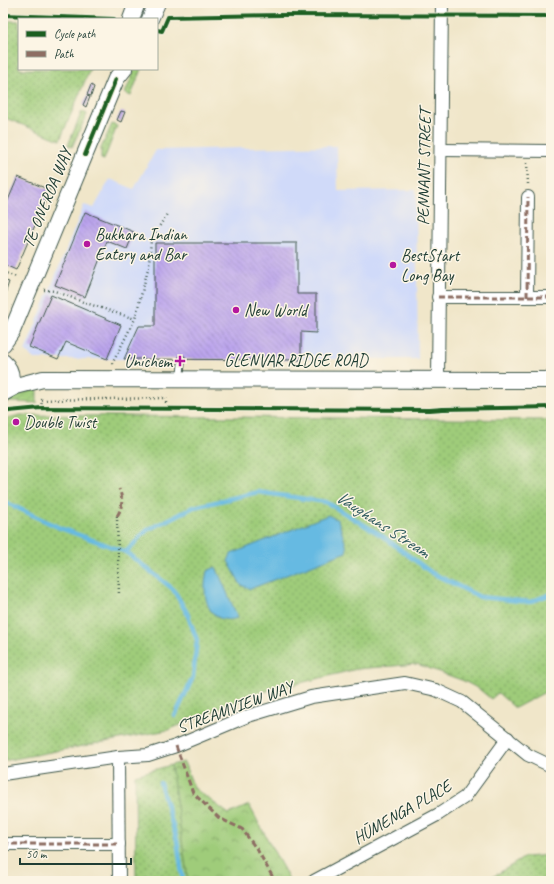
<svg xmlns="http://www.w3.org/2000/svg" width="554" height="884" font-family="Caveat,sans-serif">
	<style>
		.built { fill: #d0daf9 }
		.grass { fill: url(#grass-dots); stroke: #5f8457 }
		.park { fill: url(#park-crowns); stroke: #5f8457 }
		.garden { fill: url(#garden-furrows); stroke: #5f8457 }
		.water { fill: #66bae2; stroke: #427c8b }
		.lines { fill: none; stroke-linecap: round; stroke-linejoin: round }
		.stream { stroke: #66bae2; stroke-width: 4.5 }
		.building { fill: url(#building-back-hatch) }
		.service-casing { stroke: #3e564a; stroke-width: 8 }
		.minor-casing { stroke: #3e564a; stroke-width: 14 }
		.tertiary-casing { stroke: #3e564a; stroke-width: 18 }
		.path { stroke: #3e564a; stroke-width: 2.5; stroke-dasharray: 1 3; stroke-linecap: butt }
		.service { stroke: #fff; stroke-width: 6 }
		.minor { stroke: #fff; stroke-width: 12 }
		.tertiary { stroke: #fff; stroke-width: 16 }
		.quiet { stroke: #8d6e63; stroke-width: 3; stroke-dasharray: 6 3; stroke-linecap: butt }
		.cycleway-casing { stroke: #fcf5e5; stroke-width: 6 }
		.cycleway { stroke: #1b5e20; stroke-width: 4 }
		.poi-dot { fill: #b5179e; stroke: #fcf5e5; stroke-width: 1.5 }
		.labels { text-anchor: middle; dominant-baseline: central; stroke-width: 3; stroke-linejoin: round; paint-order: stroke }
		.street-label { font-size: 17px; fill: #1f3d34; stroke: #fcf5e5 }
		.poi-label { font-size: 17px; fill: #1f3d34; stroke: #fcf5e5; text-anchor: start }
		.water-label { font-size: 18px; font-style: italic; fill: #315c60; stroke: #fcf5e5 }
	</style>
	<defs>
		<pattern id="grass-dots" width="8" height="8" patternUnits="userSpaceOnUse"><rect width="8" height="8" fill="#9fcc7a"/><path d="M2 2h.1M6 6h.1" fill="none" stroke="#81a765" stroke-width="1.8" stroke-linecap="round"/></pattern>
		<pattern id="park-crowns" width="20" height="18" patternUnits="userSpaceOnUse"><rect width="20" height="18" fill="#9fcc7a"/><path d="M2 6a3 3 0 1 1 6 0M12 15a3 3 0 1 1 6 0" fill="none" stroke="#81a765"/></pattern>
		<pattern id="garden-furrows" width="10" height="10" patternUnits="userSpaceOnUse"><rect width="10" height="10" fill="#9fcc7a"/><path d="M-1 1l2-2M0 10L10 0M9 11l2-2" fill="none" stroke="#81a765"/></pattern>
		<pattern id="building-back-hatch" width="6" height="6" patternUnits="userSpaceOnUse"><rect width="6" height="6" fill="#baa3ed"/><path d="M-1 5l2 2M0 0l6 6M5-1l2 2" fill="none" stroke="#9786c1"/></pattern>
	</defs>
	<rect width="100%" height="100%" fill="#fcf5e5"/>
	<filter id="ink" filterUnits="userSpaceOnUse"><feTurbulence type="fractalNoise" baseFrequency=".025" numOctaves="2"/><feDisplacementMap in="SourceGraphic" scale="8" xChannelSelector="R" yChannelSelector="G"/><feConvolveMatrix kernelMatrix="1 2 1 2 8 2 1 2 1" color-interpolation-filters="sRGB"/></filter>
	<filter id="wash" filterUnits="userSpaceOnUse"><feTurbulence type="fractalNoise" baseFrequency=".012" numOctaves="4" result="noise"/><feDisplacementMap in="SourceGraphic" scale="16" xChannelSelector="R" yChannelSelector="G"/><feGaussianBlur stdDeviation="0.9" result="paint"/><feColorMatrix in="noise" values="0 0 0 0 0 0 0 0 0 0 0 0 0 0 0 0 0 1.4 0 .05"/><feComposite in="paint" operator="in"/></filter>
	<g filter="url(#wash)">
		<rect width="100%" height="100%" fill="#f0e6c9"/>
		<polygon class="built" points="337,146 338,191 416,190 418,359 34,359 25,351 84,205 94,208 110,179 134,189 156,150"/>
		<g class="grass">
			<polygon points="3,21 19,21 19,69 90,69 60,140 3,117"/>
			<polygon points="135,69 141,69 131,96 125,93"/>
			<polygon points="82,111 87,114 72,147 68,145"/>
			<polygon points="112,124 117,126 104,160 101,159 101,148"/>
			<polygon points="20,415 551,420 551,689 515,708 498,693 491,699 479,689 464,681 417,664 357,669 255,694 168,730 3,761 3,419"/>
			<polygon points="171,765 188,881 136,881 135,775"/>
			<polygon points="551,855 551,881 486,881 525,857"/>
		</g>
		<polygon class="park" points="184,762 194,788 229,814 249,805 290,881 188,881 171,765"/>
		<polygon class="garden" points="37,389 37,403 8,402 3,407 3,400 21,391"/>
		<g class="water">
			<polygon points="328,515 338,520 347,548 346,552 250,589 241,585 228,561 231,554"/>
			<path d="M 216,567 L 238,618 C 207,627 201,595 207,571 Z"/>
		</g>
		<g class="lines">
			<g class="stream">
				<polyline points="3,501 60,528 126,552 173,589 187,613 197,640 193,677 175,716"/>
				<polyline points="126,552 147,530 194,507 258,492 326,502 381,535 432,573 480,597 530,602 551,594"/>
				<polyline points="160,783 177,840 183,881"/>
			</g>
		</g>
		<g id="blocks">
			<g class="building">
				<polygon points="91,85 94,87 91,96 87,95"/>
				<polygon points="87,96 90,97 86,107 83,105"/>
				<polygon points="121,111 125,112 121,122 117,120"/>
				<polygon points="18,177 50,190 16,270 3,264 3,212"/>
				<polygon points="85,212 134,232 127,249 107,241 85,297 55,285"/>
				<polygon points="155,243 297,243 297,294 316,294 316,333 301,332 301,360 124,359 139,326 155,326"/>
				<polygon points="3,280 9,282 3,300"/>
				<polygon points="51,295 121,325 107,359 66,342 58,359 29,347"/>
			</g>
		</g>
	</g>
	<g filter="url(#ink)">
		<use href="#blocks" fill-opacity="0" stroke="#3e564a" stroke-width="1"/>
		<g class="lines">
			<g class="service-casing">
				<polyline id="service" points="180,379 182,359"/>
			</g>
			<g class="minor-casing">
				<g id="minor">
					<polyline points="442,150 551,151"/>
					<polyline points="438,297 551,297"/>
					<polyline points="527,297 528,197"/>
					<polyline points="438,379 442,3"/>
					<polyline points="118,757 119,881"/>
					<polyline points="3,774 118,757 148,755 176,746 248,716 311,697 405,683 436,690 462,702 528,755 551,766"/>
					<polyline points="3,844 119,844"/>
					<polyline points="314,881 439,814 465,797 508,738"/>
				</g>
			</g>
			<g class="tertiary-casing">
				<g id="tertiary">
					<polyline points="131,19 137,3"/>
					<polyline points="150,19 157,3"/>
					<polyline points="3,344 12,331 116,79 124,69"/>
					<path d="M 3,362 C 13,371 14,385 3,393"/>
					<polyline points="5,392 16,386 43,379 551,380"/>
				</g>
			</g>
			<g class="path">
				<polyline points="527,163 528,184"/>
				<polyline points="3,272 16,277"/>
				<polyline points="44,290 55,291 83,302 135,319"/>
				<polyline points="112,364 135,319 149,265 151,240 167,214"/>
				<polyline points="164,365 165,360"/>
				<polyline points="166,398 166,407"/>
				<polyline points="41,408 42,400 166,398"/>
				<polyline points="117,516 119,595"/>
			</g>
			<use href="#service" class="service"/>
			<use href="#minor" class="minor"/>
			<use href="#tertiary" class="tertiary"/>
			<g class="quiet">
				<polyline points="438,297 551,297"/>
				<polyline points="527,297 528,197"/>
				<path d="M 117,516 C 123,507 123,498 119,489"/>
				<polyline points="176,746 193,793 219,818 242,829 258,851 275,881"/>
				<polyline points="3,844 119,844"/>
			</g>
			<g class="cycleway-casing">
				<g id="cycleway">
					<polyline points="3,15 114,19"/>
					<polyline points="157,30 162,31 168,17 282,15 551,16"/>
					<polyline points="85,155 116,79"/>
					<polyline points="3,413 9,411 41,408 430,410 443,409 551,407"/>
				</g>
			</g>
			<use href="#cycleway" class="cycleway"/>
		</g>
	</g>
	<g class="poi-dot">
		<circle cx="87" cy="244" r="4"/>
		<circle cx="393" cy="265" r="4"/>
		<circle cx="236" cy="310" r="4"/>
		<path d="M178 355h4v4h4v4h-4v4h-4v-4h-4v-4h4z"/>
		<circle cx="16" cy="422" r="4"/>
	</g>
	<g class="labels">
		<g class="street-label">
			<text transform="translate(424 167) rotate(-89)">PENNANT STREET</text>
			<text transform="translate(47 198) rotate(-68)">TE ONEROA WAY</text>
			<text x="296" y="360">GLENVAR RIDGE ROAD</text>
			<text transform="translate(235 707) rotate(-20)">STREAMVIEW WAY</text>
			<text transform="translate(402 812) rotate(-30)">HŪMENGA PLACE</text>
		</g>
		<g class="poi-label">
			<text x="95" y="234">Bukhara Indian<tspan x="95" dy="20">Eatery and Bar</tspan></text>
			<text x="401" y="255">BestStart<tspan x="401" dy="20">Long Bay</tspan></text>
			<text x="244" y="310">New World</text>
			<text x="172" y="361" text-anchor="end">Unichem</text>
			<text x="24" y="422">Double Twist</text>
		</g>
		<g class="water-label">
			<text transform="translate(383 524) rotate(33)">Vaughans Stream</text>
		</g>
	</g>
	<rect width="554" height="884" fill="none" stroke="#fcf5e5" stroke-width="16"/>
	<rect x="18" y="18" width="140" height="52" fill="#fcf5e5" stroke="#a4ab9e"/>
	<rect x="26" y="31" width="20" height="6" fill="#1b5e20" stroke="#a4ab9e"/>
	<text x="54" y="38" font-size="12" fill="#1f3d34">Cycle path</text>
	<rect x="26" y="51" width="20" height="6" fill="#8d6e63" stroke="#a4ab9e"/>
	<text x="54" y="58" font-size="12" fill="#1f3d34">Path</text>
	<path d="M20 858v6h111v-6" fill="none" stroke="#1f3d34" stroke-width="2"/>
	<text x="26" y="858" font-size="12" fill="#1f3d34" stroke="#fcf5e5" stroke-width="3" paint-order="stroke">50 m</text>
</svg>
